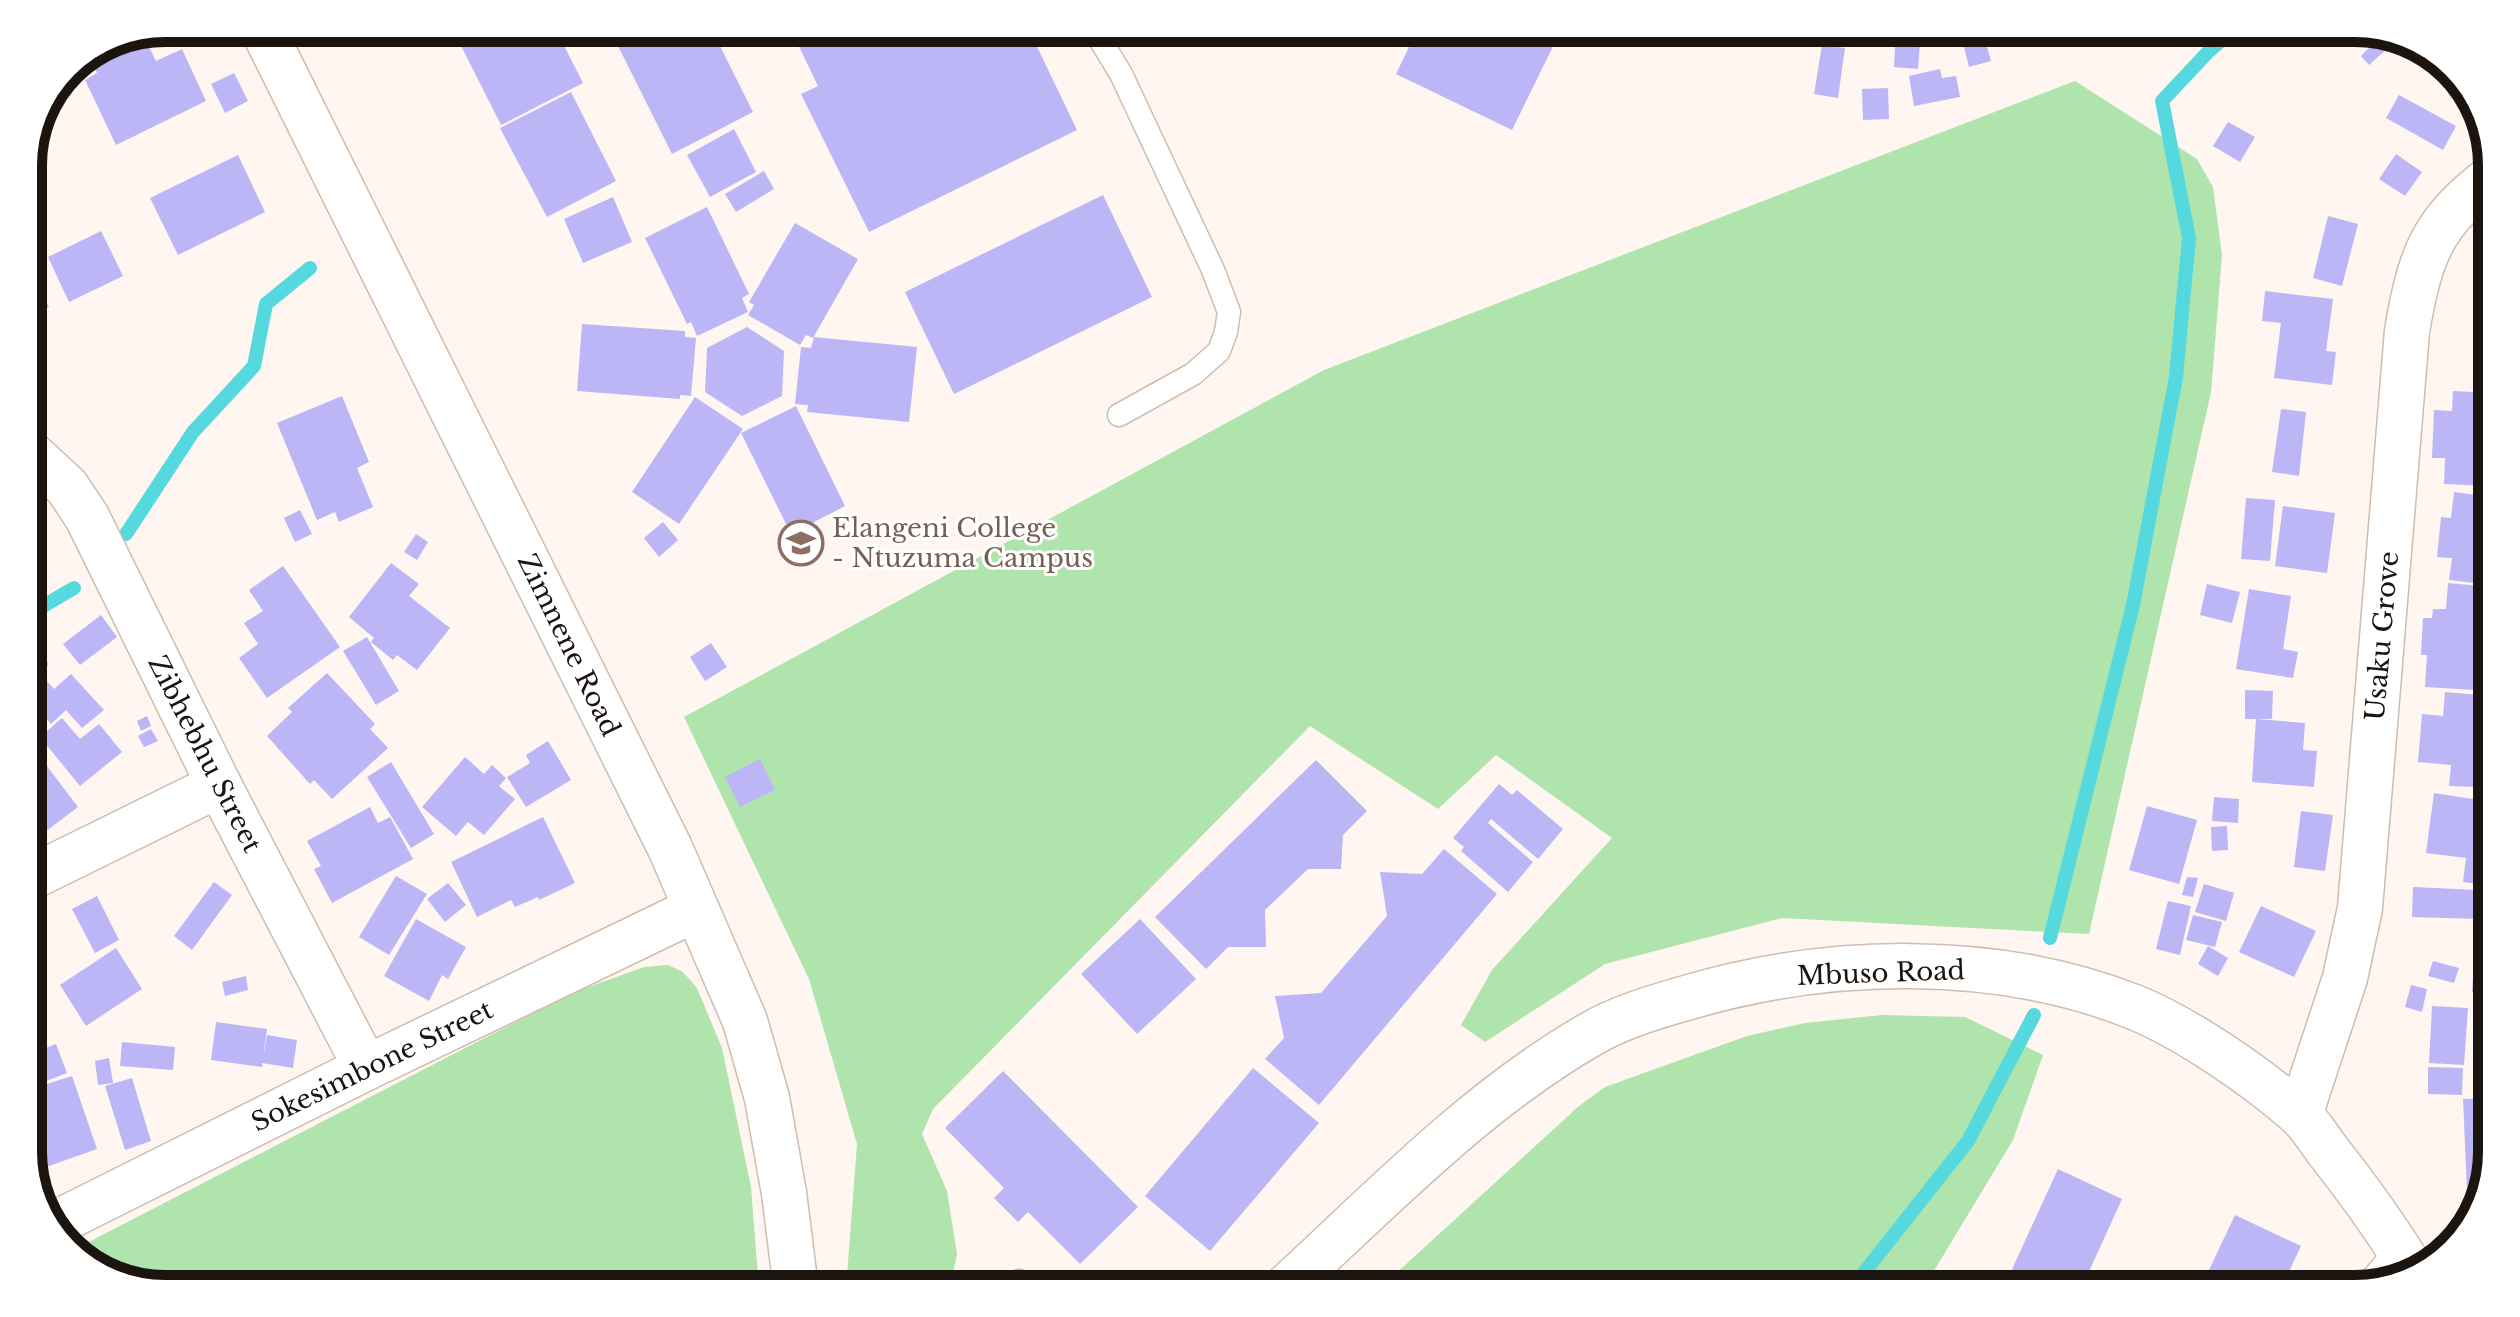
<svg xmlns="http://www.w3.org/2000/svg" width="2520" height="1317" font-family="'Libre Baskerville',serif">
	<style>
		.green { fill: #afe4ad }
		.lines { fill: none; stroke-linecap: round; stroke-linejoin: round }
		.stream { stroke: #56d9de; stroke-width: 14 }
		.building { fill: #bdb6f6 }
		.lane-casing { stroke: #cfbcae; stroke-width: 25 }
		.street-casing { stroke: #cfbcae; stroke-width: 47 }
		.lane { stroke: #fff; stroke-width: 22 }
		.street { stroke: #fff; stroke-width: 44 }
		.labels { text-anchor: middle; dominant-baseline: central; stroke-width: 6; stroke-linejoin: round; paint-order: stroke }
		.education-label { font-size: 26px; fill: #785e54; stroke: #fff; text-anchor: start }
		.street-label { font-size: 26px; fill: #1b140f; stroke: #fff }
		.rim { fill: none; stroke: #1b140f; stroke-width: 10 }
	</style>
	<rect width="100%" height="100%" fill="#fff6f1"/>
	<g class="green">
		<polygon points="2075,81 2197,159 2213,187 2222,255 2211,392 2089,934 1782,918 1605,964 1485,1042 1461,1025 1492,970 1612,838 1496,755 1438,809 1310,726 933,1109 922,1134 947,1191 957,1254 950,1289 846,1289 857,1144 809,979 684,717 1324,370"/>
		<polygon points="668,965 683,972 697,988 722,1048 751,1187 759,1289 165,1289 104,1275 75,1249 572,993 644,967"/>
		<polygon points="1882,1015 1965,1017 2043,1055 2013,1140 1923,1289 1375,1289 1403,1267 1579,1106 1605,1087 1747,1036 1805,1023"/>
	</g>
	<g class="lines">
		<g class="stream">
			<polyline points="126,534 193,432 254,366 266,304 310,268"/>
			<polyline points="28,615 74,588"/>
			<polyline points="2050,938 2133,605 2176,377 2189,238 2162,101 2208,52 2235,28"/>
			<polyline points="1851,1289 1968,1141 2034,1015"/>
		</g>
	</g>
	<g class="building">
		<polygon points="452,28 555,28 583,83 501,125"/>
		<polygon points="609,28 711,28 753,112 672,154"/>
		<polygon points="790,28 1028,28 1077,130 869,232 801,94 818,86"/>
		<polygon points="1418,28 1562,28 1512,130 1396,74"/>
		<polygon points="1896,28 1921,28 1918,69 1894,67"/>
		<polygon points="2011,28 2073,28 2074,33 2014,45"/>
		<polygon points="142,33 156,61 182,49 206,101 116,145 85,80 97,73 88,55 113,38"/>
		<polygon points="2380,37 2389,47 2369,65 2361,56"/>
		<polygon points="1985,40 1991,61 1969,67 1964,47"/>
		<polygon points="1822,45 1845,48 1838,98 1814,94"/>
		<polygon points="1940,69 1942,78 1956,76 1960,97 1914,106 1909,76"/>
		<polygon points="234,73 248,101 225,113 211,84"/>
		<polygon points="1888,88 1889,119 1863,120 1862,89"/>
		<polygon points="571,92 616,181 547,217 500,128"/>
		<polygon points="2399,95 2456,126 2443,150 2386,118"/>
		<polygon points="2228,122 2255,137 2240,162 2213,146"/>
		<polygon points="734,129 756,172 710,197 687,155"/>
		<polygon points="2396,154 2422,172 2405,196 2379,179"/>
		<polygon points="238,155 265,212 178,255 150,198"/>
		<polygon points="764,171 774,189 736,212 725,194"/>
		<polygon points="1103,195 1152,297 954,394 905,292"/>
		<polygon points="613,197 632,242 583,263 564,219"/>
		<polygon points="707,207 749,294 742,298 748,312 697,336 691,322 687,324 645,238"/>
		<polygon points="2328,216 2358,224 2342,286 2313,278"/>
		<polygon points="795,223 858,259 813,338 806,335 800,345 748,315 754,305 749,302"/>
		<polygon points="101,231 123,276 69,302 48,257"/>
		<polygon points="28,265 49,307 28,317"/>
		<polygon points="2265,291 2333,299 2326,351 2336,352 2332,385 2274,378 2281,323 2262,321"/>
		<polygon points="2484,308 2492,309 2492,370 2473,366"/>
		<polygon points="582,324 685,331 685,337 696,338 691,396 680,395 680,399 577,391"/>
		<polygon points="747,327 784,351 782,396 742,416 705,392 707,348"/>
		<polygon points="814,337 917,347 909,422 807,412 808,405 795,404 801,347 811,348"/>
		<polygon points="2453,391 2492,393 2492,486 2444,484 2445,458 2432,458 2434,410 2452,411"/>
		<polygon points="342,396 369,462 357,468 373,507 339,522 335,512 317,520 277,423"/>
		<polygon points="695,397 743,429 679,524 632,492"/>
		<polygon points="796,406 845,506 791,534 741,433"/>
		<polygon points="2281,409 2306,412 2299,476 2272,472"/>
		<polygon points="2454,492 2492,497 2492,585 2449,580 2452,558 2437,557 2441,517 2451,518"/>
		<polygon points="2246,498 2275,500 2270,561 2241,559"/>
		<polygon points="2283,506 2335,513 2327,573 2275,566"/>
		<polygon points="300,510 312,534 295,542 284,518"/>
		<polygon points="663,522 678,540 659,557 644,538"/>
		<polygon points="416,534 428,542 417,560 404,552"/>
		<polygon points="391,563 419,584 409,596 450,628 417,670 397,655 393,660 371,642 374,638 349,617"/>
		<polygon points="283,566 340,647 267,698 239,658 258,644 244,623 263,611 249,590"/>
		<polygon points="2448,583 2492,587 2492,691 2425,687 2427,655 2421,655 2423,618 2432,618 2433,609 2446,609"/>
		<polygon points="2207,584 2240,592 2232,623 2200,615"/>
		<polygon points="2249,589 2291,596 2283,649 2298,652 2293,678 2236,669"/>
		<polygon points="101,615 117,637 80,665 63,644"/>
		<polygon points="367,637 399,691 376,705 343,651"/>
		<polygon points="711,643 727,667 705,681 690,657"/>
		<polygon points="40,655 49,664 40,673 54,689 71,674 104,710 82,728 66,710 51,724 39,711 33,717 28,712 28,679 36,672 30,666"/>
		<polygon points="327,673 375,724 370,729 388,748 332,799 314,780 310,784 267,736 292,712 288,708"/>
		<polygon points="2245,690 2273,691 2272,719 2245,719"/>
		<polygon points="2445,692 2492,696 2492,768 2475,767 2474,787 2449,786 2451,765 2418,762 2422,714 2443,716"/>
		<polygon points="147,716 151,726 141,731 137,721"/>
		<polygon points="62,718 80,739 99,724 122,752 80,786 40,737"/>
		<polygon points="2256,719 2305,723 2303,750 2317,751 2314,787 2252,782"/>
		<polygon points="151,729 158,741 144,747 138,736"/>
		<polygon points="28,741 78,807 37,838 28,827"/>
		<polygon points="548,741 571,780 526,807 507,777 530,763 526,755"/>
		<polygon points="465,757 484,774 492,765 506,778 499,786 515,799 484,835 468,822 456,836 422,807"/>
		<polygon points="760,759 775,790 740,807 725,777"/>
		<polygon points="1316,760 1367,811 1343,835 1341,869 1308,869 1265,910 1266,947 1228,947 1206,969 1155,917"/>
		<polygon points="391,762 434,834 411,848 367,777"/>
		<polygon points="1499,784 1512,795 1517,790 1563,829 1538,859 1491,819 1488,823 1533,862 1508,892 1461,851 1464,847 1453,838"/>
		<polygon points="2475,784 2492,786 2492,886 2463,882 2466,858 2426,853 2434,793 2473,799"/>
		<polygon points="2214,797 2239,799 2238,823 2212,821"/>
		<polygon points="2147,806 2197,820 2179,884 2129,870"/>
		<polygon points="370,807 378,823 390,817 413,859 332,903 314,869 321,866 307,841"/>
		<polygon points="2301,811 2333,815 2325,871 2294,867"/>
		<polygon points="543,817 575,883 539,900 538,897 515,907 511,900 477,917 451,862"/>
		<polygon points="2227,826 2228,850 2212,851 2211,827"/>
		<polygon points="1444,849 1497,894 1319,1105 1265,1059 1284,1038 1275,996 1321,993 1387,916 1380,872 1422,874"/>
		<polygon points="396,876 427,894 389,955 359,937"/>
		<polygon points="2187,877 2198,878 2193,897 2182,895"/>
		<polygon points="214,882 232,895 192,950 174,936"/>
		<polygon points="448,883 466,905 445,922 427,899"/>
		<polygon points="2204,884 2234,893 2226,921 2195,912"/>
		<polygon points="2413,887 2478,890 2477,919 2412,917"/>
		<polygon points="97,896 119,940 95,953 72,909"/>
		<polygon points="2168,901 2191,906 2180,955 2156,949"/>
		<polygon points="2261,906 2316,931 2294,977 2239,952"/>
		<polygon points="2193,915 2222,922 2215,947 2186,940"/>
		<polygon points="2477,917 2492,917 2492,994 2472,992"/>
		<polygon points="416,919 466,947 448,979 442,975 429,1001 384,976"/>
		<polygon points="1140,919 1196,979 1137,1034 1081,974"/>
		<polygon points="2208,946 2228,958 2218,976 2198,964"/>
		<polygon points="116,948 142,989 86,1026 60,985"/>
		<polygon points="2433,961 2459,968 2454,983 2428,976"/>
		<polygon points="246,976 248,990 225,996 222,982"/>
		<polygon points="2411,985 2427,989 2422,1012 2405,1007"/>
		<polygon points="2432,1006 2468,1008 2464,1065 2429,1063"/>
		<polygon points="216,1022 267,1029 263,1059 267,1035 297,1040 293,1068 262,1063 262,1067 211,1060"/>
		<polygon points="122,1042 175,1047 173,1070 120,1066"/>
		<polygon points="56,1044 67,1073 41,1083 30,1054"/>
		<polygon points="109,1058 113,1083 98,1085 95,1061"/>
		<polygon points="2428,1067 2463,1068 2462,1095 2428,1094"/>
		<polygon points="1253,1068 1319,1123 1210,1251 1145,1196"/>
		<polygon points="1003,1071 1138,1207 1080,1264 1028,1212 1018,1222 994,1198 1004,1188 945,1128"/>
		<polygon points="72,1076 97,1149 32,1172 28,1161 28,1090"/>
		<polygon points="132,1078 151,1141 125,1150 105,1086"/>
		<polygon points="2492,1098 2492,1152 2483,1190 2467,1191 2463,1099"/>
		<polygon points="2058,1169 2122,1199 2081,1289 2003,1289"/>
		<polygon points="2471,1192 2482,1193 2478,1213 2469,1222"/>
		<polygon points="2235,1215 2301,1246 2281,1289 2200,1289"/>
		<polygon points="2301,1269 2336,1289 2290,1289"/>
	</g>
	<g class="lines">
		<g class="lane-casing">
			<g id="lane">
				<polyline points="1093,28 1121,74 1213,270 1229,312 1226,332 1219,351 1193,374 1119,415"/>
				<polyline points="2366,1286 2398,1248"/>
				<polyline points="1017,1289 1019,1281"/>
			</g>
		</g>
		<g class="street-casing">
			<g id="street">
				<polyline points="262,28 670,848 745,1021 767,1098 784,1193 796,1289"/>
				<polyline points="28,451 67,487 87,517 219,785 366,1068"/>
				<polyline points="28,879 219,785"/>
				<path d="M 2300,1115 L 2345,978 L 2360,908 L 2407,331 C 2420,257 2430,224 2492,177"/>
				<polyline points="50,1226 366,1068 696,909"/>
				<path d="M 1284,1289 C 1381,1200 1476,1100 1591,1034 C 1620,1017 1655,1007 1686,998 C 1827,956 1996,952 2134,1007 C 2186,1028 2256,1076 2299,1114 C 2310,1124 2319,1139 2328,1151 C 2359,1190 2388,1231 2414,1273"/>
			</g>
		</g>
		<use href="#lane" class="lane"/>
		<use href="#street" class="street"/>
	</g>
	<defs>
		<g id="university-ring" transform="scale(2.3)"><circle r="9.5" fill="#fff" stroke="#8d6e63" stroke-width="1.5"/><path d="M0-5L7-2L0 1L-7-2ZM-4 1L0 2.5L4 1V4Q0 6-4 4Z" fill="#8d6e63"/></g>
	</defs>
	<g fill-rule="evenodd">
		<use href="#university-ring" x="801" y="543"/>
	</g>
	<g class="labels">
		<g class="education-label">
			<text x="832" y="528">Elangeni College<tspan x="832" dy="30">- Ntuzuma Campus</tspan></text>
		</g>
		<g class="street-label">
			<text transform="translate(2382 636) rotate(-85)">Usaku Grove</text>
			<text transform="translate(569 645) rotate(64)">Zimnene Road</text>
			<text transform="translate(205 754) rotate(63)">Zibhebhu Street</text>
			<text transform="translate(1881 973) rotate(-2)">Mbuso Road</text>
			<text transform="translate(372 1066) rotate(-26)">Sokesimbone Street</text>
		</g>
	</g>
	<path d="M0 0H2520V1317H0ZM165 42H2355A123 123 0 0 1 2478 165V1152A123 123 0 0 1 2355 1275H165A123 123 0 0 1 42 1152V165A123 123 0 0 1 165 42Z" fill="#fff" fill-rule="evenodd"/>
	<path class="rim" d="M165 42H2355A123 123 0 0 1 2478 165V1152A123 123 0 0 1 2355 1275H165A123 123 0 0 1 42 1152V165A123 123 0 0 1 165 42Z"/>
</svg>
